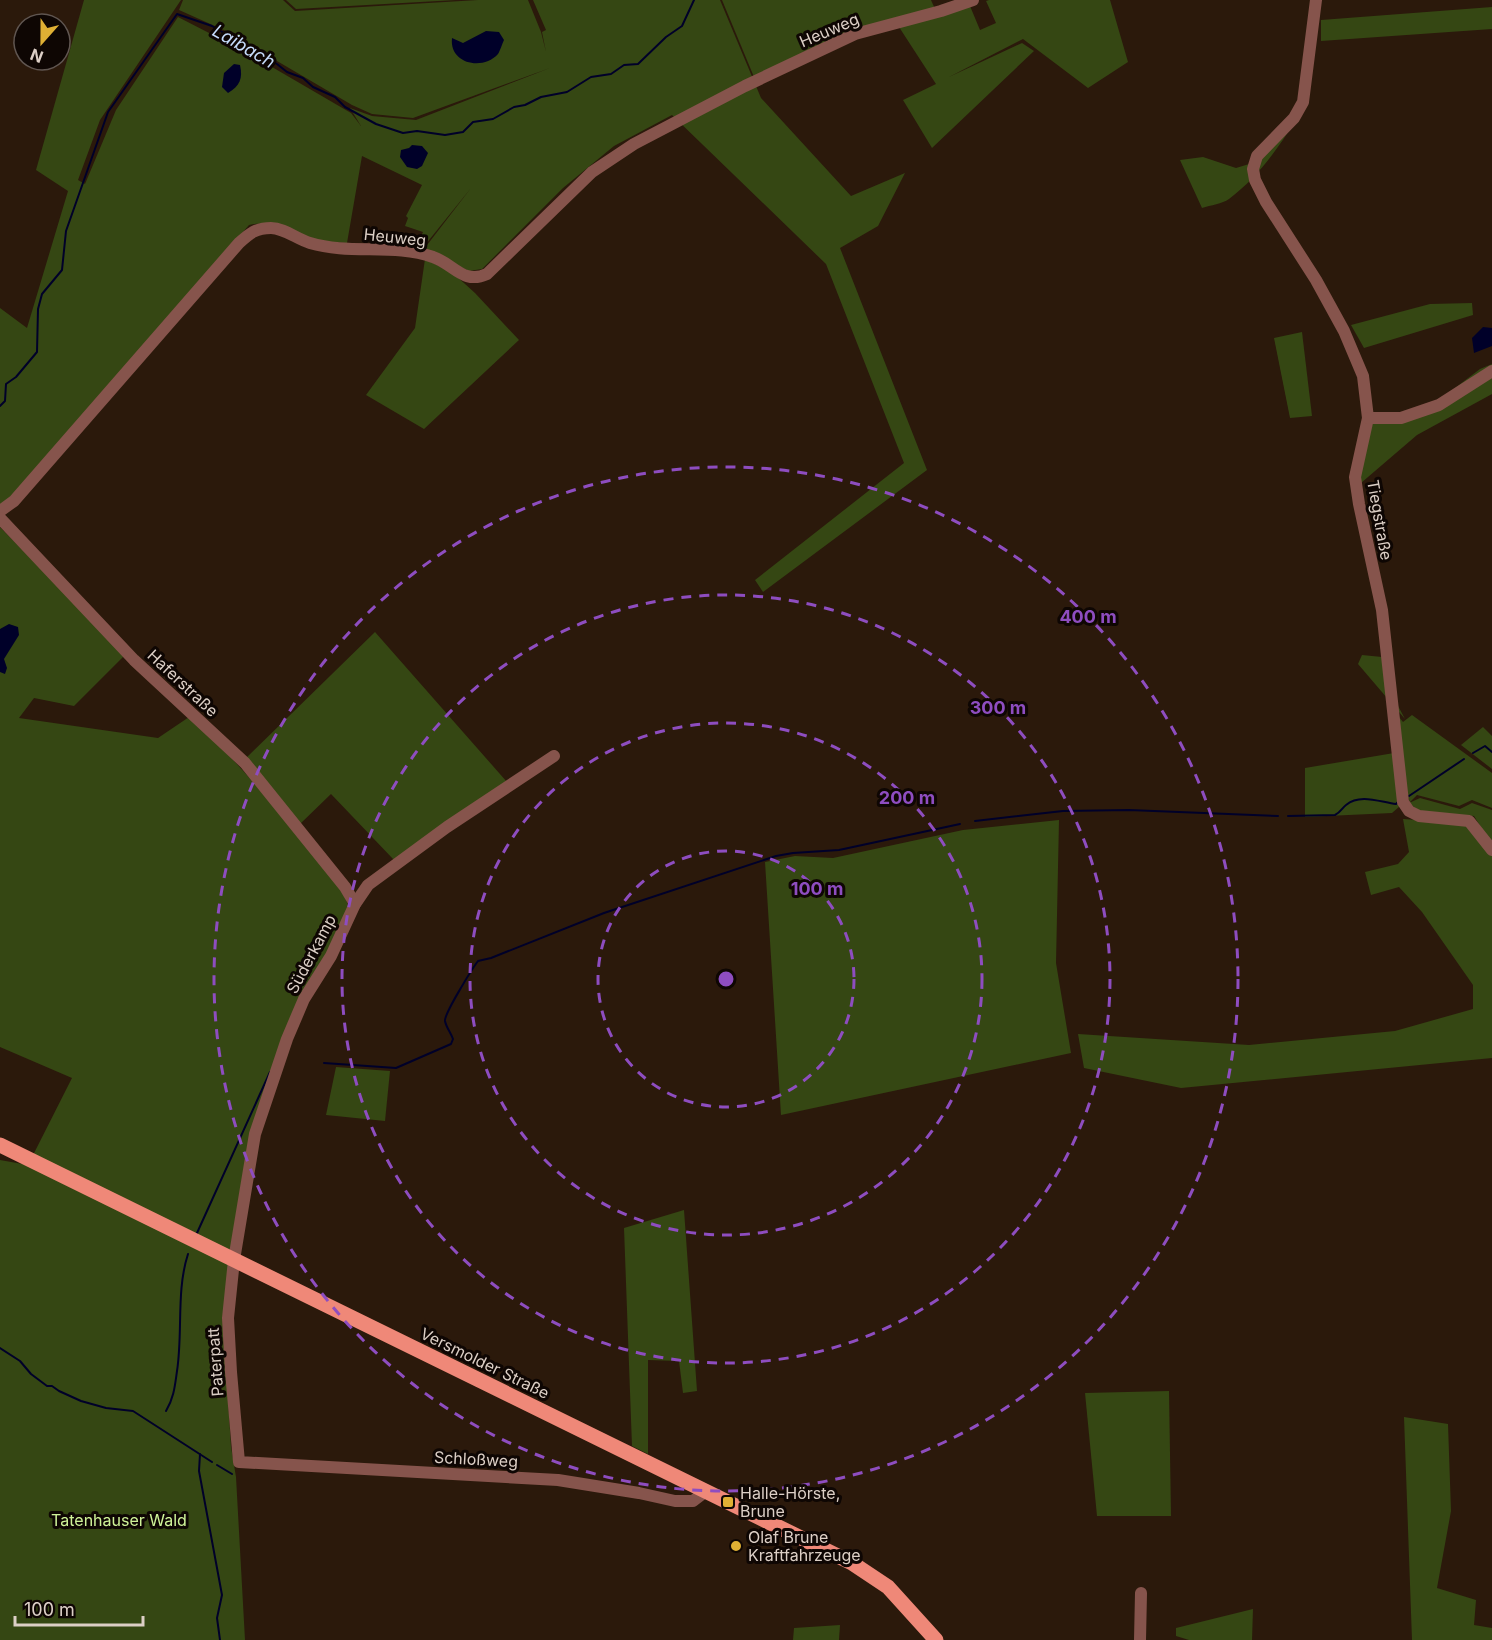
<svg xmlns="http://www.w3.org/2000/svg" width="1492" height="1640" font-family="Inter,sans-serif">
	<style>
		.green { fill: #354713 }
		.water { fill: #000029 }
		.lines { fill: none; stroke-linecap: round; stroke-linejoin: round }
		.stream { stroke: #000029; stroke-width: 2 }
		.minor { stroke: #86544c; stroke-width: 12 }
		.major { stroke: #ef8878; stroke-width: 15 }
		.ring { fill: none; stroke: #8e4dc0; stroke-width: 3; stroke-dasharray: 10 8 }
		.poi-dot { fill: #e0b034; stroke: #0e0603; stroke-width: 2 }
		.labels { text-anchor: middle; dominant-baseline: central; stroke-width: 6; stroke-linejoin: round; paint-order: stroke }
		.street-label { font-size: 16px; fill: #dccfc6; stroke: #0e0603 }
		.poi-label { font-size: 16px; fill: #dccfc6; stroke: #0e0603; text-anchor: start }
		.park-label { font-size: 16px; fill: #cff398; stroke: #0e0603 }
		.water-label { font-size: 18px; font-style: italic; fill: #c5dbfa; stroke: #0e0603 }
		.centre { fill: #8e4dc0; stroke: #0e0603; stroke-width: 3 }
		.ring-label { font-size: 18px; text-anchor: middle; font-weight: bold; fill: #8e4dc0; stroke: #0e0603; stroke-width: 6; stroke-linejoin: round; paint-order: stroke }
	</style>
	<rect width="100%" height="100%" fill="#2b190b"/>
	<g class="green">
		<path d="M 84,0 L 181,0 L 100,120 L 78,180 L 85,184 L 116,110 L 178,17 L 248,53 L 351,113 L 361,126 L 350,108 L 372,116 L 416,120 L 550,68 L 413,118 L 372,114 L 352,105 L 226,31 L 179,10 L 183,0 L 283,0 L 295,11 L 478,0 L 528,0 L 541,32 L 546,52 L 542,32 L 546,30 L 533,0 L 720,0 L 761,98 L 851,196 L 905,173 L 878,226 L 840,248 L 927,470 L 763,592 L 755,580 L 904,463 L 826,264 L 672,115 L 614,146 L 563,188 L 482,269 L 469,271 L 424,249 L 471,188 L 421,250 L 415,249 L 423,232 L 405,226 L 408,218 L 406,216 L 422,185 L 362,156 L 347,243 C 336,242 324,243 313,241 C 291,236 273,219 249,225 L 12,499 L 0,507 L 0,308 L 27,328 L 68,191 L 36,170 Z"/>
		<polygon points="286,0 456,0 296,9"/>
		<polygon points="722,0 931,0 935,9 754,77"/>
		<polygon points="989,0 1110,0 1128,62 1088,88 1023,39 949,77 1022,43 1034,51 932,148 903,100 936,84 899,27 970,6 980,30 996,23 986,1"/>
		<polygon points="1492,7 1492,29 1321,41 1321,20"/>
		<path d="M 1295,121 C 1278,149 1256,179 1229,199 C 1222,204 1211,205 1202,208 L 1180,160 L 1203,157 L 1236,168 L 1259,161 Z"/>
		<polygon points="425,259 454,274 475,293 519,340 424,429 366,395 415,328"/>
		<polygon points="1472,303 1473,315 1364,348 1351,325 1430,304"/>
		<polygon points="1302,332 1312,416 1290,418 1274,338"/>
		<polygon points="1492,364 1492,394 1417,435 1361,483 1361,470 1373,421 1430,407 1480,369"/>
		<polygon points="0,527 125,655 74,706 34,698 19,718 158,738 192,715 246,774 338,882 349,907 280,1048 233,1248 227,1250 229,1267 223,1319 231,1447 236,1477 245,1640 0,1640 0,1160 28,1165 72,1078 0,1047"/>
		<polygon points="375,632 507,782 394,860 331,794 300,824 244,760"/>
		<polygon points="1362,655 1382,657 1397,704 1405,719 1358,664"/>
		<polygon points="1395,712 1403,722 1412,715 1492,773 1492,808 1472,800 1459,806 1417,795 1410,802 1404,789"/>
		<polygon points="1483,727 1492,736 1492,769 1461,745"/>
		<polygon points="1394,753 1400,806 1392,813 1305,817 1305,768"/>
		<polygon points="1420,798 1460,809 1472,803 1492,810 1492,845 1474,816 1420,812 1409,803"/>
		<polygon points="1403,819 1467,823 1492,855 1492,1058 1181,1088 1084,1068 1078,1034 1249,1045 1395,1031 1473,1009 1473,985 1422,912 1399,887 1371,895 1365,872 1398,864 1409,852"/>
		<polygon points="1059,820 1056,963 1071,1053 781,1115 765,862 795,856 833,858 963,830"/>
		<polygon points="336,1067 390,1071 385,1121 326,1115"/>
		<polygon points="684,1210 697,1391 683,1393 679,1361 648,1360 648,1454 632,1446 624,1228"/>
		<polygon points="1169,1391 1171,1516 1097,1516 1085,1393"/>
		<polygon points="1404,1417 1448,1424 1451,1511 1437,1588 1476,1600 1474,1625 1492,1628 1492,1640 1412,1640"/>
		<polygon points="1253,1609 1252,1640 1189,1640 1176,1636 1176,1628"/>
		<polygon points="840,1625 839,1640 793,1640 794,1628"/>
	</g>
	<g class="water">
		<path d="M 486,31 L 499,32 L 504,40 C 502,44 500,51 498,54 C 483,71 449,64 452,38 L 463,43 Z"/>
		<path d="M 234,64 L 240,65 C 243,78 240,86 228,93 L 222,87 L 224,73 Z"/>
		<polygon points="412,145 422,146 428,153 422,166 417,169 407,167 400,157 401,150 409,148"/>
		<polygon points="1483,327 1492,328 1492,346 1474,353 1472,338"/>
		<polygon points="9,624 18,627 19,635 4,659 7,668 5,674 0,672 0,629"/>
	</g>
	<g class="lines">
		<g class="stream">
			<polyline points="0,406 5,401 6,384 16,377 37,352 38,309 42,294 62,270 66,231 108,112 177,14 212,26 277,64 287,72 303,78 313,87 335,97 345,107 376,124 403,133 417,131 445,135 463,132 473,122 493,119 514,107 525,105 541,97 567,92 591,77 611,74 624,65 638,64 666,37 682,26 694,0"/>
			<polyline points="1473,753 1485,746 1492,752"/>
			<polyline points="1409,796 1464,759"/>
			<path d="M 1288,816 L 1335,815 C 1341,812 1342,808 1346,805 C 1360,793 1380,802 1396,804 L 1398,802"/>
			<polyline points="975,821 1063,811 1129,810 1278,816"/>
			<path d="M 324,1063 L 396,1068 L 451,1044 L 453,1039 C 451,1033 446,1027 445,1021 C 444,1014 472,969 478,961 L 491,958 L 604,913 L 776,856 L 793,853 L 839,850 L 960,824"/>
			<polyline points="197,1233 270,1072"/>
			<polyline points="0,1348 20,1361 31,1374 47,1386 52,1386 59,1391 81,1401 106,1408 133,1411 212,1462"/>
			<path d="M 166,1411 C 174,1398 175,1385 177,1371 C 183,1332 176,1291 188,1254"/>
			<polyline points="200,1454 199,1471 222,1595 217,1618 220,1640"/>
			<polyline points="217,1465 232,1474"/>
		</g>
		<g class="minor">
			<polyline points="1316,0 1303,102 1294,118 1257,156 1253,169 1255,180 1266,202 1316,280 1344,331 1363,376 1368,418 1355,477 1359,504 1382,610 1403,802 1409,811 1419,816 1469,821 1492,850"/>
			<polyline points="1368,418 1401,418 1439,405 1492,371"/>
			<path d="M 0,511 L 14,501 L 239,243 C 250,233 256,228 271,228 C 284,228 297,239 310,243 C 350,255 394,243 433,257 C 454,264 463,285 487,274 L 592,172 L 634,144 L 745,86 L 855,34 L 941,11 L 973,0"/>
			<polyline points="0,518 134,660 245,763 345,887 355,904"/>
			<polyline points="554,756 447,827 368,885 355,904 331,956 304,999 287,1039 255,1134 234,1260 228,1318 231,1372 239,1462 558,1480 639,1493 675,1501 693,1501 706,1491"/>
			<polyline points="1140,1640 1141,1593"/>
		</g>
		<polyline class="major" points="0,1145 852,1563 888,1587 936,1640"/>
	</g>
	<g class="ring">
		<circle cx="726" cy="979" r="128"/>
		<circle cx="726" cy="979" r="256"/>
		<circle cx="726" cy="979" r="384"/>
		<circle cx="726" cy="979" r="512"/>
	</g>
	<g class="poi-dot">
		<rect x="722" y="1496" width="12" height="12" rx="3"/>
		<circle cx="736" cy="1546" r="6"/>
	</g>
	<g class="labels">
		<g class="street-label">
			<text transform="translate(829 30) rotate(-23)">Heuweg</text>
			<text transform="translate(395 237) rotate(6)">Heuweg</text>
			<text transform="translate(1380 520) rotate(80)">Tiegstraße</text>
			<text transform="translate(183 683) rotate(43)">Haferstraße</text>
			<text transform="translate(311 954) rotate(-62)">Süderkamp</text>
			<text transform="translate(215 1362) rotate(-94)">Paterpatt</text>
			<text transform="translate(485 1363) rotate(26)">Versmolder Straße</text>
			<text transform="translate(476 1459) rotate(3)">Schloßweg</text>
		</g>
		<g class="poi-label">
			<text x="740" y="1493">Halle-Hörste,<tspan x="740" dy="18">Brune</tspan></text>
			<text x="748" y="1537">Olaf Brune<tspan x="748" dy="18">Kraftfahrzeuge</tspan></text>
		</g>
		<g class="park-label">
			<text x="119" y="1520">Tatenhauser Wald</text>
		</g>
		<g class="water-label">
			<text transform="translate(244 46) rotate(30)">Laibach</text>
		</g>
	</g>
	<circle cx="726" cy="979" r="9" class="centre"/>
	<g class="ring-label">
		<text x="1088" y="623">400 m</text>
		<text x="998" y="714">300 m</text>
		<text x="907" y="804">200 m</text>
		<text x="817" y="895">100 m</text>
	</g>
	<g transform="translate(42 42) rotate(201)"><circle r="28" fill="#0e0603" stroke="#605651" stroke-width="1.5"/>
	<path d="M0-4.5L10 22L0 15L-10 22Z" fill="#e0b034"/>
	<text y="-9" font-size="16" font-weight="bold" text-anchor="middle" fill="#dccfc6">N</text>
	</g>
	<path d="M15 1616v9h128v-9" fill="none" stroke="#dccfc6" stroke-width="3"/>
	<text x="24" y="1616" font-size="18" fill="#dccfc6" stroke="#0e0603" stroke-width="4.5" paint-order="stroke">100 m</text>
</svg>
